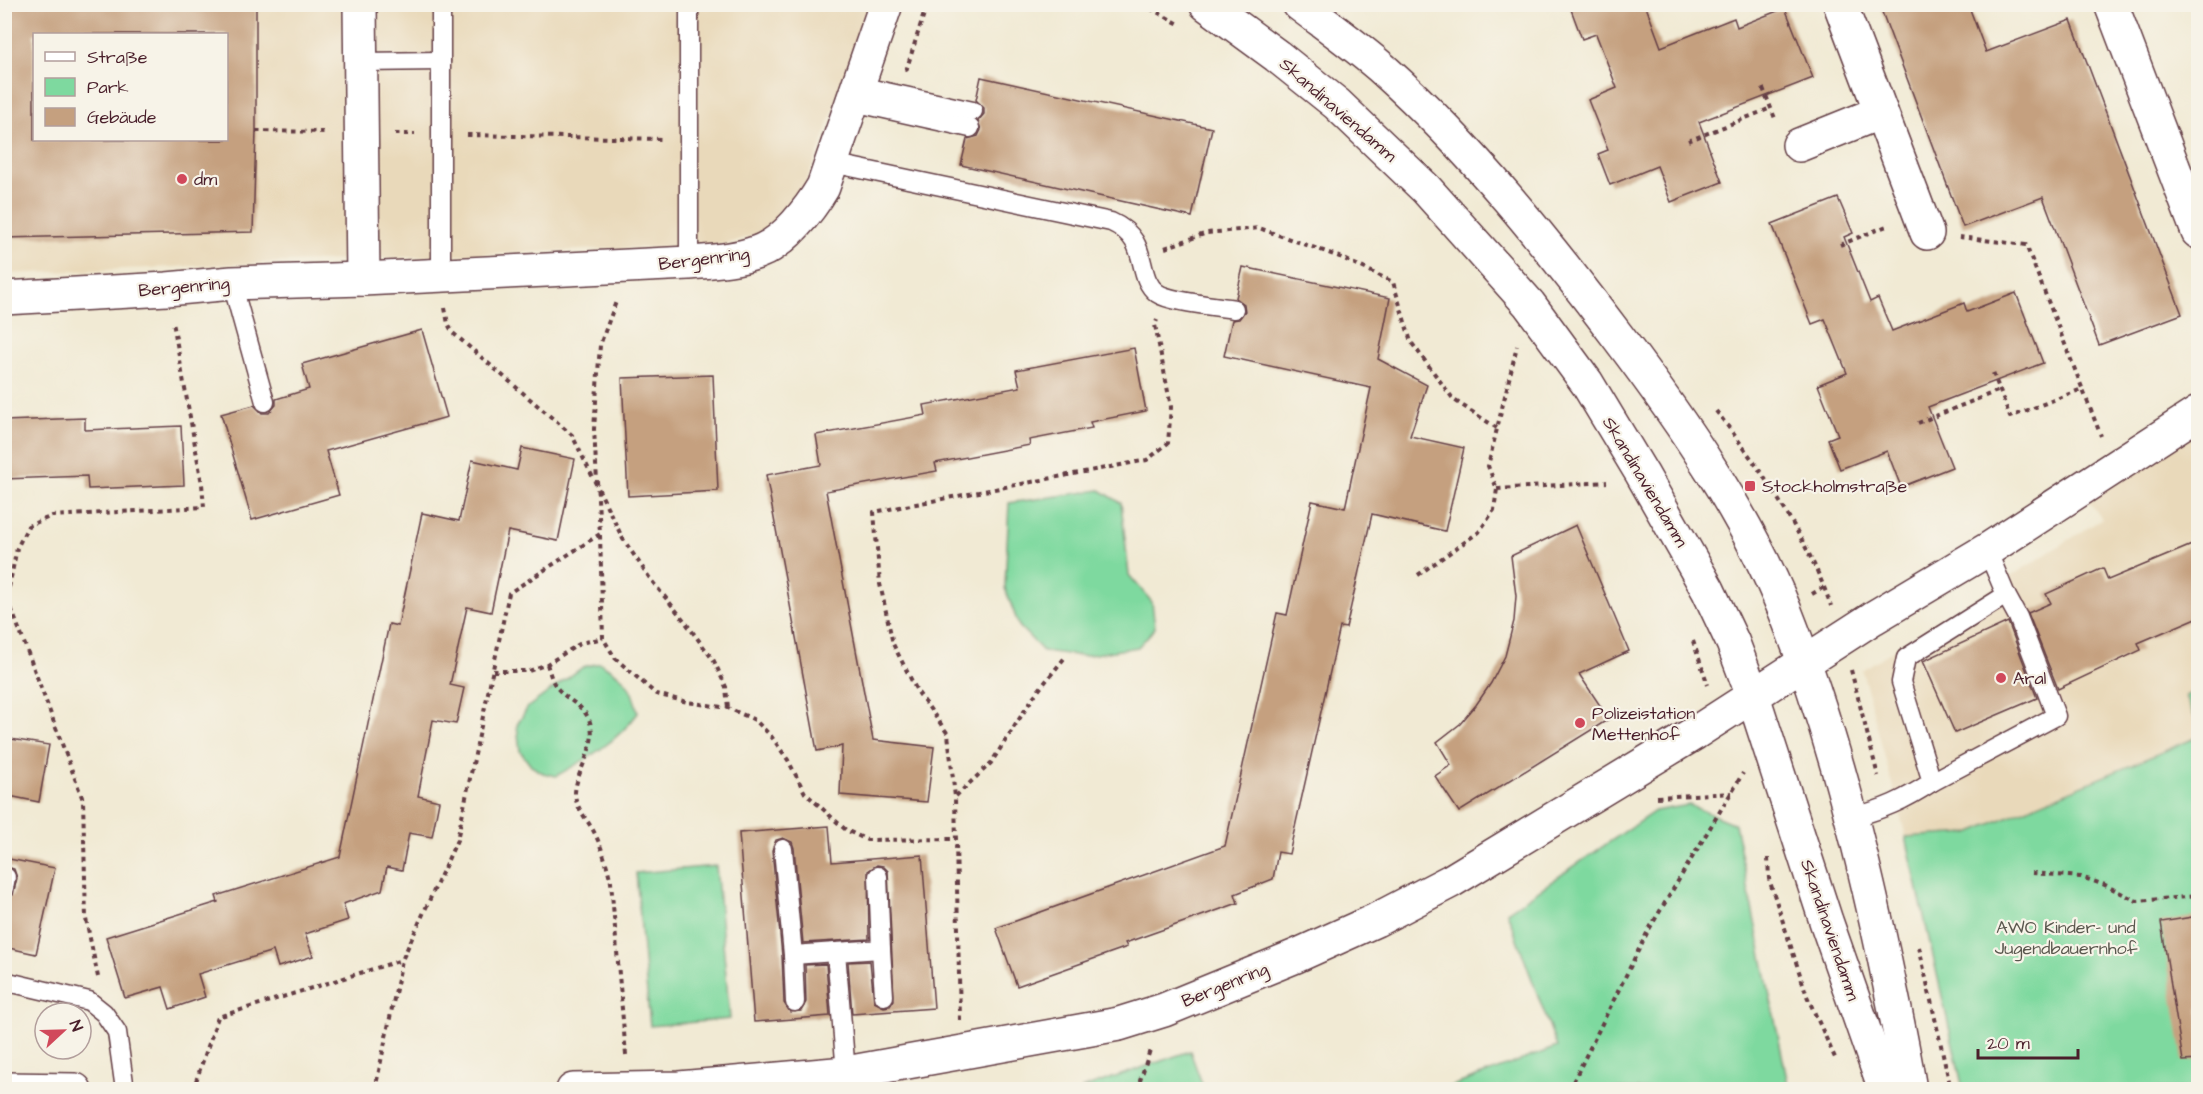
<svg xmlns="http://www.w3.org/2000/svg" width="2203" height="1094" font-family="'Architects Daughter',sans-serif">
	<style>
		.built { fill: #e9d9ba; fill-rule: evenodd }
		.green { fill: #7ed99f; stroke: #647c65; stroke-width: 1.5 }
		.building { fill: #c5a07f; fill-rule: evenodd }
		.lines { fill: none; stroke-linecap: round; stroke-linejoin: round }
		.lane-casing { stroke: #633d44; stroke-width: 21 }
		.street-casing { stroke: #633d44; stroke-width: 36 }
		.secondary-casing { stroke: #633d44; stroke-width: 36 }
		.path { stroke: #633d44; stroke-width: 4; stroke-dasharray: 4.5 4.5; stroke-linecap: butt }
		.lane { stroke: #fff; stroke-width: 18 }
		.street { stroke: #fff; stroke-width: 33 }
		.secondary { stroke: #fff; stroke-width: 33 }
		.poi-dot { fill: #d1495b; stroke: #f7f3e8; stroke-width: 2 }
		.labels { text-anchor: middle; dominant-baseline: central; stroke-width: 4.5; stroke-linejoin: round; paint-order: stroke }
		.street-label { font-size: 18px; fill: #4a1f2b; stroke: #f7f3e8 }
		.poi-label { font-size: 18px; fill: #4a1f2b; stroke: #f7f3e8; text-anchor: start }
		.park-label { font-size: 18px; fill: #5a574e; stroke: #f7f3e8 }
	</style>
	<rect width="100%" height="100%" fill="#f7f3e8"/>
	<filter id="ink" filterUnits="userSpaceOnUse"><feTurbulence type="fractalNoise" baseFrequency=".0167" numOctaves="2"/><feDisplacementMap in="SourceGraphic" scale="12" xChannelSelector="R" yChannelSelector="G"/><feConvolveMatrix kernelMatrix="1 2 1 2 8 2 1 2 1" color-interpolation-filters="sRGB"/></filter>
	<filter id="wash" filterUnits="userSpaceOnUse"><feTurbulence type="fractalNoise" baseFrequency=".008" numOctaves="4" result="noise"/><feDisplacementMap in="SourceGraphic" scale="24" xChannelSelector="R" yChannelSelector="G"/><feGaussianBlur stdDeviation="1.35" result="paint"/><feColorMatrix in="noise" values="0 0 0 0 0 0 0 0 0 0 0 0 0 0 0 0 0 1.4 0 .05"/><feComposite in="paint" operator="in"/></filter>
	<g filter="url(#wash)">
		<rect width="100%" height="100%" fill="#f1ead4"/>
		<g class="built">
			<path d="M 4,5 L 869,5 L 821,146 L 799,198 L 772,229 L 727,244 L 5,274 ZM 34,34 L 226,34 L 226,140 L 34,140 Z"/>
			<polygon points="2198,413 2198,690 2185,696 2198,725 2198,737 1969,833 1906,837 1862,670 2102,519 2081,490"/>
		</g>
		<g class="green">
			<polygon points="1100,490 1121,503 1129,575 1152,602 1155,628 1138,647 1083,656 1043,651 1019,626 1005,588 1009,503"/>
			<path d="M 600,663 C 626,678 631,683 638,713 C 617,742 587,759 556,776 L 543,773 L 531,766 L 520,751 L 517,725 L 528,707 L 583,667 Z"/>
			<polygon points="2198,690 2198,725 2185,696"/>
			<polygon points="2198,737 2198,1089 1963,1089 1906,837 1969,833"/>
			<polygon points="1689,805 1735,824 1789,1089 1444,1089 1557,1047 1507,912 1655,811"/>
			<polygon points="716,866 730,1019 650,1026 636,873"/>
			<polygon points="1190,1051 1204,1089 1081,1089"/>
		</g>
		<g id="blocks">
			<g class="building">
				<path d="M 4,4 L 256,4 L 256,131 L 253,232 L 4,238 ZM 34,34 L 226,34 L 226,140 L 34,140 Z"/>
				<polygon points="1569,4 1645,4 1661,47 1734,18 1737,27 1785,8 1813,78 1699,122 1722,182 1671,202 1657,166 1610,185 1598,154 1608,150 1588,100 1617,88 1596,34 1582,39"/>
				<polygon points="1879,4 1968,4 1986,52 2071,20 2182,314 2099,345 2043,197 1963,227"/>
				<polygon points="981,77 1212,128 1192,217 961,165 967,139 978,136 981,130 978,121 984,114 984,108 976,100"/>
				<polygon points="1838,198 1853,233 1844,237 1870,302 1878,298 1892,331 1964,303 1967,312 2016,293 2043,363 1928,407 1952,467 1901,487 1887,451 1840,469 1828,439 1838,435 1818,385 1847,373 1825,319 1812,324 1772,224"/>
				<polygon points="1243,267 1390,298 1378,359 1427,385 1410,436 1464,448 1445,531 1372,514 1346,628 1340,627 1289,854 1278,852 1273,879 1235,894 1238,903 1125,943 1127,947 1017,986 996,928 1225,846 1277,613 1287,615 1312,501 1345,508 1371,388 1224,356 1232,320 1239,319 1245,311 1244,304 1236,298"/>
				<polygon points="422,330 447,417 326,451 339,495 252,520 221,414 254,405 262,413 269,413 276,405 276,399 309,389 302,364"/>
				<polygon points="1134,348 1146,411 1090,422 1092,428 1029,440 1030,445 935,463 937,471 826,491 873,740 934,747 927,802 840,795 842,746 817,751 766,475 821,465 816,435 926,415 924,405 1020,387 1016,370"/>
				<polygon points="713,375 718,491 628,496 622,378"/>
				<polygon points="85,418 85,430 181,426 184,485 88,489 87,476 4,479 4,421"/>
				<polygon points="522,448 575,459 558,541 508,531 491,612 467,607 450,685 464,688 456,724 433,720 418,796 439,801 432,837 409,833 402,870 387,867 382,890 343,904 348,920 305,934 313,956 278,967 273,951 198,974 205,997 170,1009 163,987 125,998 106,937 218,902 216,896 340,857 389,624 398,626 422,513 459,521 472,460 517,470"/>
				<polygon points="1576,525 1629,651 1579,674 1609,719 1459,812 1435,776 1451,765 1437,742 1460,724 1476,705 1491,683 1505,656 1514,621 1516,596 1511,556"/>
				<polygon points="2199,542 2199,617 2138,643 2141,650 2058,689 2028,613 2051,603 2046,594 2103,568 2108,580"/>
				<polygon points="2008,622 2037,698 1955,733 1923,661"/>
				<polygon points="4,738 49,745 39,802 4,795"/>
				<polygon points="829,826 832,862 922,855 934,1008 852,1014 848,962 870,961 874,1002 884,1007 890,1006 894,1000 888,871 883,866 877,865 868,871 869,939 803,943 794,848 792,842 783,838 776,840 772,850 782,956 784,1003 790,1012 801,1011 806,1002 805,965 826,964 830,1016 754,1022 739,833"/>
				<polygon points="4,858 55,868 36,954 4,947 4,899 13,895 17,878 14,869 4,866"/>
				<polygon points="2199,916 2199,1060 2183,1061 2161,922"/>
			</g>
		</g>
	</g>
	<g filter="url(#ink)">
		<use href="#blocks" fill-opacity="0" stroke="#633d44" stroke-width="1.5"/>
		<g class="lines">
			<g class="lane-casing">
				<g id="lane">
					<polyline points="689,4 689,263"/>
					<polyline points="361,62 441,61"/>
					<polyline points="859,86 973,111"/>
					<polyline points="853,102 970,128"/>
					<path d="M 832,163 L 1111,222 C 1152,240 1134,275 1157,293 C 1170,302 1216,306 1234,309"/>
					<polyline points="441,276 441,4"/>
					<polyline points="232,283 265,402"/>
					<polyline points="1932,782 2056,716 2018,617 2006,595"/>
					<path d="M 1851,818 C 1884,809 1903,801 1932,782 L 1901,682 L 1906,658 L 2006,595 L 1987,550"/>
					<polyline points="783,849 793,955 836,952"/>
					<polyline points="4,888 6,877"/>
					<polyline points="881,949 884,996"/>
					<polyline points="793,955 795,1002"/>
					<polyline points="4,981 89,1001 104,1013 117,1032 125,1090"/>
					<polyline points="846,1073 836,952 881,949 878,876"/>
				</g>
			</g>
			<g class="street-casing">
				<g id="street">
					<polyline points="360,4 363,279"/>
					<polyline points="1840,4 1927,233"/>
					<polyline points="2111,4 2198,232"/>
					<polyline points="1799,145 1881,112"/>
					<path d="M 4,298 L 167,289 L 232,283 L 363,279 L 689,263 C 713,261 736,260 758,252 C 784,243 810,209 823,187 L 886,4"/>
					<polyline points="4,1089 75,1090"/>
					<polyline points="573,1090 679,1088 846,1073 1119,1024 1164,1010 1296,956 1376,920 1451,881 1695,733 1873,618 1987,550 2198,413"/>
				</g>
			</g>
			<g class="secondary-casing">
				<g id="secondary">
					<polyline points="1206,4 1277,56 1337,104 1426,189 1529,304 1587,383 1642,474 1708,590 1733,643 1753,696 1826,921 1885,1090"/>
					<path d="M 1299,4 C 1328,26 1358,47 1385,71 C 1473,150 1547,243 1618,337 C 1682,422 1745,512 1785,611 C 1829,722 1859,840 1884,957 C 1893,1001 1903,1045 1910,1090"/>
				</g>
			</g>
			<g class="path">
				<polyline points="1142,4 1179,24"/>
				<polyline points="906,71 927,4"/>
				<polyline points="1763,88 1776,121"/>
				<polyline points="256,131 328,132"/>
				<polyline points="395,134 415,134"/>
				<polyline points="467,135 664,139"/>
				<polyline points="1688,141 1771,108"/>
				<polyline points="1959,237 2026,245 2101,436"/>
				<polyline points="1840,245 1889,225"/>
				<polyline points="1165,248 1207,233 1259,228 1340,257 1393,282 1411,342 1454,400 1497,428"/>
				<polyline points="445,308 448,324 453,333 572,435 623,539 651,580 683,619 714,661 726,687 728,708"/>
				<polyline points="1993,373 2010,417 2082,389"/>
				<path d="M 1716,411 C 1760,467 1808,539 1831,606"/>
				<polyline points="1918,423 2000,390"/>
				<polyline points="1497,489 1607,482"/>
				<polyline points="600,535 603,638 615,658 656,694 687,702 728,708 755,720 771,736 788,760 805,793 846,830 867,840 956,839"/>
				<polyline points="1418,575 1479,532 1494,510 1497,489 1488,466 1517,346"/>
				<polyline points="1812,594 1824,587"/>
				<polyline points="1693,641 1708,685"/>
				<path d="M 547,664 C 550,673 552,683 558,689 C 570,703 587,706 591,726 C 596,749 576,771 575,793 C 575,808 589,821 595,834 C 603,850 607,866 611,882 L 626,1055"/>
				<polyline points="1851,670 1878,776"/>
				<polyline points="493,671 529,671 547,664 581,643 603,638"/>
				<polyline points="956,796 991,763 1034,696 1066,656"/>
				<polyline points="1657,797 1732,793"/>
				<polyline points="1768,858 1769,879 1807,996 1836,1060"/>
				<polyline points="2032,873 2081,877 2105,885 2137,901 2198,896"/>
				<polyline points="1919,947 1951,1090"/>
				<polyline points="98,977 86,919 83,800 7,597 17,548 28,526 52,516 204,507 202,484 173,322"/>
				<polyline points="960,1020 955,797 948,734 917,691 893,644 880,584 874,512 1147,460 1168,443 1171,407 1155,325 1157,320"/>
				<polyline points="1574,1081 1585,1090"/>
				<polyline points="193,1090 218,1017 402,960"/>
				<polyline points="375,1090 402,960 457,840 509,593 600,534 594,429 600,345 617,299"/>
				<polyline points="1137,1090 1150,1050"/>
				<polyline points="1569,1090 1648,931 1743,773"/>
			</g>
			<use href="#lane" class="lane"/>
			<use href="#street" class="street"/>
			<use href="#secondary" class="secondary"/>
		</g>
	</g>
	<g class="poi-dot">
		<circle cx="182" cy="179" r="6"/>
		<rect x="1744" y="480" width="12" height="12" rx="3"/>
		<circle cx="2001" cy="678" r="6"/>
		<circle cx="1580" cy="723" r="6"/>
	</g>
	<g class="labels">
		<g class="street-label">
			<text transform="translate(1338 110) rotate(41)">Skandinaviendamm</text>
			<text transform="translate(704 259) rotate(-7)">Bergenring</text>
			<text transform="translate(184 287) rotate(-5)">Bergenring</text>
			<text transform="translate(1645 482) rotate(59)">Skandinaviendamm</text>
			<text transform="translate(1830 930) rotate(71)">Skandinaviendamm</text>
			<text transform="translate(1225 985) rotate(-22)">Bergenring</text>
		</g>
		<g class="poi-label">
			<text x="194" y="179">dm</text>
			<text x="1762" y="486">Stockholmstraße</text>
			<text x="2013" y="678">Aral</text>
			<text x="1592" y="713">Polizeistation<tspan x="1592" dy="21">Mettenhof</tspan></text>
		</g>
		<g class="park-label">
			<text x="2066" y="927">AWO Kinder- und<tspan x="2066" dy="21">Jugendbauernhof</tspan></text>
		</g>
	</g>
	<rect width="2203" height="1094" fill="none" stroke="#f7f3e8" stroke-width="24"/>
	<rect x="33" y="33" width="195" height="108" fill="#f7f3e8" stroke="#b29e9c" stroke-width="1.5"/>
	<rect x="45" y="52" width="30" height="9" fill="#ffffff" stroke="#b29e9c" stroke-width="1.5"/>
	<text x="87" y="63" font-size="18" fill="#4a1f2b">Straße</text>
	<rect x="45" y="78" width="30" height="18" fill="#7ed99f" stroke="#b29e9c" stroke-width="1.5"/>
	<text x="87" y="93" font-size="18" fill="#4a1f2b">Park</text>
	<rect x="45" y="108" width="30" height="18" fill="#c5a07f" stroke="#b29e9c" stroke-width="1.5"/>
	<text x="87" y="123" font-size="18" fill="#4a1f2b">Gebäude</text>
	<g transform="translate(63 1031) rotate(68)"><circle r="28" fill="#f7f3e8" stroke="#b29e9c" stroke-width="1.5"/>
	<path d="M0-4.5L10 22L0 15L-10 22Z" fill="#d1495b"/>
	<text y="-9" font-size="16" font-weight="bold" text-anchor="middle" fill="#4a1f2b">N</text>
	</g>
	<path d="M1978 1049v9h100v-9" fill="none" stroke="#4a1f2b" stroke-width="3"/>
	<text x="1987" y="1049" font-size="18" fill="#4a1f2b" stroke="#f7f3e8" stroke-width="4.5" paint-order="stroke">20 m</text>
</svg>
